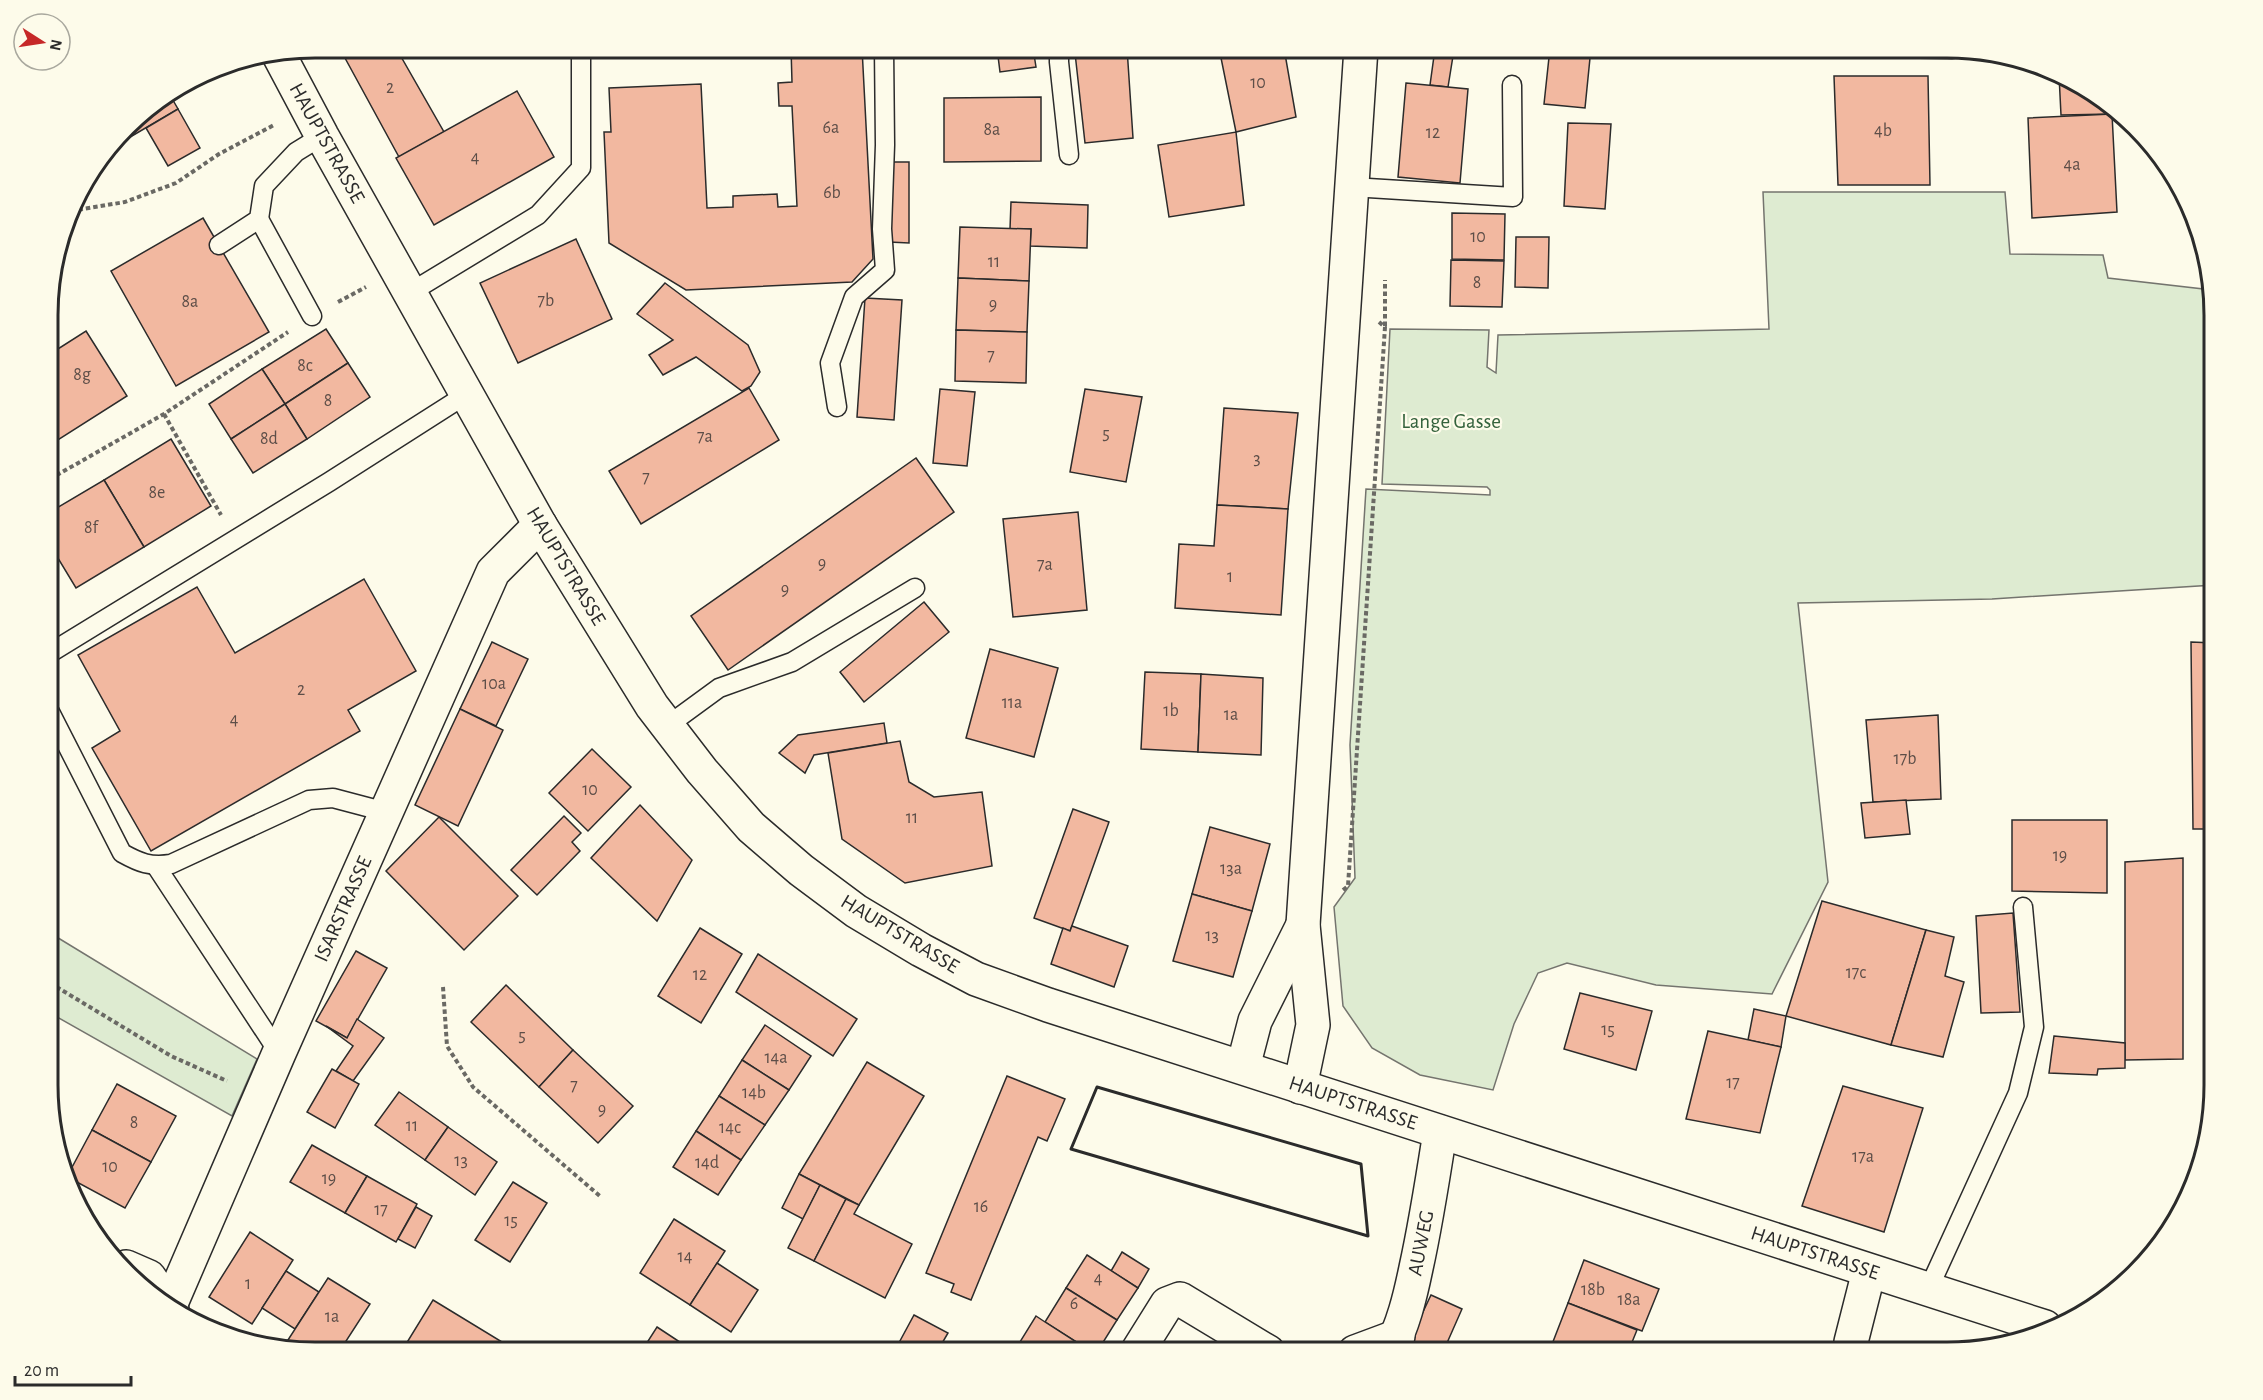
<svg xmlns="http://www.w3.org/2000/svg" width="2263" height="1400" font-family="'Alegreya Sans',sans-serif">
	<style>
		.green { fill: #deebd1; stroke: #74746e; stroke-width: 1.5 }
		.building { fill: #f2b8a0; stroke: #2b2b2b; stroke-width: 1.5 }
		.lines { fill: none; stroke-linecap: round; stroke-linejoin: round }
		.service-casing { stroke: #2b2b2b; stroke-width: 21 }
		.minor-casing { stroke: #2b2b2b; stroke-width: 36 }
		.secondary-casing { stroke: #2b2b2b; stroke-width: 36 }
		.path { stroke: #6a6964; stroke-width: 4; stroke-dasharray: 4.5 3; stroke-linecap: butt }
		.service { stroke: #fdfbea; stroke-width: 18 }
		.minor { stroke: #fdfbea; stroke-width: 33 }
		.secondary { stroke: #fdfbea; stroke-width: 33 }
		.wall { stroke: #2b2b2b; stroke-width: 3 }
		.labels { text-anchor: middle; dominant-baseline: central; stroke-width: 4.5; stroke-linejoin: round; paint-order: stroke }
		.number-label { font-size: 18px; fill: #5d4e48 }
		.street-label { font-size: 21px; fill: #2b2b2b; stroke: #fdfbea }
		.park-label { font-size: 21px; fill: #34623c; stroke: #fdfbea }
		.rim { fill: none; stroke: #2b2b2b; stroke-width: 3 }
	</style>
	<rect width="100%" height="100%" fill="#fdfbea"/>
	<g class="green">
		<polygon points="1763,192 2005,192 2010,254 2103,255 2108,278 2212,290 2214,298 2214,585 1992,599 1798,603 1828,882 1772,994 1656,985 1567,963 1538,973 1514,1024 1493,1090 1420,1075 1372,1048 1343,1006 1334,907 1355,878 1350,745 1366,489 1490,495 1490,490 1487,487 1382,484 1390,329 1489,330 1487,367 1496,373 1498,335 1769,329"/>
		<polygon points="50,933 257,1059 232,1116 50,1013"/>
	</g>
	<g class="building">
		<polygon points="360,48 396,48 444,132 399,157 345,58"/>
		<polygon points="791,48 862,48 873,259 852,282 686,290 609,243 604,132 611,132 609,88 701,84 707,208 733,207 733,196 777,194 778,207 797,206 792,106 779,106 778,83 792,82"/>
		<polygon points="997,48 1033,48 1036,67 1000,72"/>
		<polygon points="1117,48 1127,48 1133,138 1085,143 1075,53"/>
		<polygon points="1219,48 1284,48 1296,117 1236,132"/>
		<polygon points="1396,48 1523,48 1523,55 1397,56"/>
		<polygon points="1550,48 1591,48 1585,108 1544,104"/>
		<polygon points="1434,56 1453,56 1448,87 1430,85"/>
		<polygon points="2059,75 2096,93 2112,110 2112,114 2061,115"/>
		<polygon points="1834,76 1928,76 1930,185 1838,185"/>
		<polygon points="1406,83 1468,89 1460,183 1398,177"/>
		<polygon points="517,91 554,157 434,225 396,158"/>
		<polygon points="170,95 178,109 120,143 118,141 139,115"/>
		<polygon points="1041,97 1041,161 944,162 944,98"/>
		<polygon points="178,109 200,148 168,166 146,128"/>
		<polygon points="2112,114 2117,212 2032,218 2028,118"/>
		<polygon points="1568,123 1611,124 1605,209 1564,206"/>
		<polygon points="1236,132 1244,205 1169,217 1158,145"/>
		<polygon points="889,162 909,162 909,243 889,242"/>
		<polygon points="1011,202 1088,205 1087,248 1030,246 1031,229 1010,229"/>
		<polygon points="1452,213 1505,214 1504,260 1452,259"/>
		<polygon points="203,218 269,332 176,386 111,271"/>
		<polygon points="960,227 1031,229 1029,281 958,278"/>
		<polygon points="1516,237 1549,237 1548,288 1515,287"/>
		<polygon points="576,239 612,319 518,363 480,283"/>
		<polygon points="1451,260 1504,261 1502,307 1450,306"/>
		<polygon points="958,278 1029,281 1027,332 956,330"/>
		<polygon points="665,283 748,345 760,372 751,386 742,391 696,357 663,375 649,355 673,340 637,314"/>
		<polygon points="865,298 902,300 894,420 857,417"/>
		<polygon points="326,329 348,363 285,404 262,369"/>
		<polygon points="956,330 1027,332 1026,383 955,381"/>
		<polygon points="86,331 127,396 50,445 50,354"/>
		<polygon points="348,363 370,397 307,439 285,404"/>
		<polygon points="262,369 285,404 231,439 209,404"/>
		<polygon points="749,388 779,440 641,524 609,471"/>
		<polygon points="940,389 975,392 967,466 933,463"/>
		<polygon points="1085,389 1142,397 1126,482 1070,472"/>
		<polygon points="285,404 307,439 253,473 231,439"/>
		<polygon points="1224,408 1298,413 1288,509 1217,505"/>
		<polygon points="171,439 211,506 144,547 104,480"/>
		<polygon points="916,458 954,512 728,670 691,616"/>
		<polygon points="104,480 144,547 76,588 50,545 50,512"/>
		<polygon points="1217,505 1288,509 1281,615 1175,608 1179,544 1214,546"/>
		<polygon points="1078,512 1087,610 1013,617 1003,519"/>
		<polygon points="364,579 416,671 348,710 360,731 151,851 92,748 120,731 78,655 197,587 235,653"/>
		<polygon points="924,602 949,632 864,702 840,672"/>
		<polygon points="492,642 528,659 496,726 460,709"/>
		<polygon points="2191,642 2214,643 2214,829 2193,829"/>
		<polygon points="990,649 1058,668 1034,757 966,738"/>
		<polygon points="1145,672 1201,674 1198,752 1141,749"/>
		<polygon points="1201,674 1263,678 1261,755 1198,752"/>
		<polygon points="460,709 503,730 458,826 415,805"/>
		<polygon points="1938,715 1941,799 1873,802 1866,720"/>
		<polygon points="884,723 887,743 814,755 805,773 779,753 798,735"/>
		<polygon points="900,741 909,782 934,797 982,792 992,866 905,883 842,839 828,753"/>
		<polygon points="592,749 631,787 588,831 549,793"/>
		<polygon points="1906,800 1910,834 1865,838 1861,803"/>
		<polygon points="640,805 692,860 657,921 591,858"/>
		<polygon points="1073,809 1109,822 1070,931 1034,918"/>
		<polygon points="564,816 581,833 572,842 580,851 537,895 511,870"/>
		<polygon points="439,817 518,896 464,950 386,871"/>
		<polygon points="2012,820 2107,820 2107,893 2012,891"/>
		<polygon points="1210,827 1270,844 1252,911 1192,894"/>
		<polygon points="2183,858 2183,1059 2125,1060 2125,862"/>
		<polygon points="1192,894 1252,911 1233,977 1173,961"/>
		<polygon points="1822,901 1926,930 1891,1045 1786,1016"/>
		<polygon points="2013,913 2020,1012 1981,1013 1976,916"/>
		<polygon points="1072,926 1128,946 1114,987 1051,964 1063,928 1070,931"/>
		<polygon points="700,928 742,954 701,1023 658,996"/>
		<polygon points="1926,930 1954,937 1945,976 1964,982 1943,1057 1891,1045"/>
		<polygon points="356,951 387,968 347,1038 316,1021"/>
		<polygon points="758,954 857,1019 833,1056 736,992"/>
		<polygon points="506,985 573,1050 539,1087 471,1022"/>
		<polygon points="1580,993 1652,1011 1636,1070 1564,1049"/>
		<polygon points="1754,1009 1786,1016 1781,1047 1748,1040"/>
		<polygon points="357,1019 384,1038 353,1081 336,1071 353,1046 326,1026 347,1038"/>
		<polygon points="765,1025 811,1056 789,1090 742,1060"/>
		<polygon points="1708,1031 1781,1047 1760,1133 1686,1119"/>
		<polygon points="2054,1036 2125,1043 2125,1068 2098,1069 2097,1075 2049,1073"/>
		<polygon points="573,1050 633,1106 598,1143 539,1087"/>
		<polygon points="742,1060 789,1090 765,1125 719,1096"/>
		<polygon points="867,1062 924,1096 859,1205 799,1174"/>
		<polygon points="332,1069 359,1084 335,1128 307,1112"/>
		<polygon points="1007,1076 1065,1099 1047,1141 1038,1137 971,1300 951,1292 954,1284 926,1273"/>
		<polygon points="117,1084 176,1116 151,1162 92,1130"/>
		<polygon points="1843,1086 1923,1108 1884,1232 1802,1206"/>
		<polygon points="399,1092 448,1127 425,1160 375,1125"/>
		<polygon points="719,1096 765,1125 741,1160 696,1131"/>
		<polygon points="448,1127 497,1162 475,1195 425,1160"/>
		<polygon points="92,1130 151,1162 125,1208 73,1180 70,1171"/>
		<polygon points="696,1131 741,1160 718,1195 673,1167"/>
		<polygon points="312,1145 367,1176 345,1213 290,1182"/>
		<polygon points="799,1174 820,1185 803,1219 782,1208"/>
		<polygon points="367,1176 417,1204 396,1242 345,1213"/>
		<polygon points="513,1182 547,1203 510,1262 475,1240"/>
		<polygon points="820,1185 846,1199 814,1261 788,1248"/>
		<polygon points="846,1199 859,1205 854,1214 912,1244 885,1298 814,1261"/>
		<polygon points="416,1207 432,1216 415,1248 398,1239"/>
		<polygon points="674,1219 725,1251 690,1305 640,1273"/>
		<polygon points="250,1232 293,1260 252,1324 209,1297"/>
		<polygon points="1122,1252 1149,1269 1138,1288 1111,1271"/>
		<polygon points="1087,1255 1138,1288 1117,1320 1066,1288"/>
		<polygon points="1584,1260 1659,1289 1642,1331 1568,1303"/>
		<polygon points="717,1263 758,1290 731,1332 690,1305"/>
		<polygon points="286,1271 319,1292 295,1329 262,1308"/>
		<polygon points="328,1278 370,1304 339,1352 296,1349 286,1343"/>
		<polygon points="1066,1288 1117,1320 1097,1352 1092,1352 1045,1322"/>
		<polygon points="1431,1295 1462,1309 1443,1352 1404,1352"/>
		<polygon points="433,1300 507,1345 503,1352 418,1352 406,1344"/>
		<polygon points="1568,1303 1637,1330 1628,1352 1549,1352"/>
		<polygon points="914,1315 948,1333 937,1352 894,1352"/>
		<polygon points="1036,1316 1045,1322 1092,1352 1018,1352 1015,1350"/>
		<polygon points="657,1327 695,1352 641,1352"/>
	</g>
	<g class="lines">
		<g class="service-casing">
			<g id="service">
				<polyline points="1059,48 1059,62 1069,155"/>
				<polyline points="1887,48 1952,49"/>
				<polyline points="1352,187 1513,197 1512,85"/>
				<polyline points="259,219 312,316"/>
				<polyline points="219,245 259,219 264,186 296,152 322,136"/>
				<polyline points="411,292 538,215 581,168 581,48"/>
				<polyline points="837,407 830,363 854,297 885,270 882,229 885,145 884,48"/>
				<polyline points="50,653 329,482 467,394"/>
				<path d="M 50,712 L 122,853 C 140,863 150,867 171,864 L 309,800 L 333,798 L 386,812"/>
				<polyline points="667,726 719,688 792,662 915,588"/>
				<polyline points="156,866 279,1053"/>
				<polyline points="1928,1290 2018,1093 2034,1027 2023,907"/>
			</g>
		</g>
		<g class="minor-casing">
			<g id="minor">
				<polyline points="1243,1067 1255,1021 1303,925"/>
				<polyline points="1300,1087 1313,1025 1303,925 1361,48"/>
				<polyline points="126,1267 149,1277 172,1310"/>
				<polyline points="169,1308 279,1053 493,572 540,525"/>
				<polyline points="1851,1351 1851,1342 1869,1271"/>
				<polyline points="1137,1352 1167,1304 1180,1299 1268,1352"/>
				<polyline points="1355,1352 1398,1336"/>
				<path d="M 1389,1352 C 1403,1326 1410,1297 1416,1268 C 1426,1223 1433,1177 1440,1132"/>
			</g>
		</g>
		<g class="secondary-casing">
			<polyline id="secondary" points="279,55 322,136 540,525 652,706 702,771 751,827 801,870 856,911 921,950 976,979 1048,1005 2045,1327"/>
		</g>
		<g class="path">
			<polyline points="71,211 125,202 176,183 219,154 274,125"/>
			<polyline points="338,302 366,287"/>
			<polyline points="1385,326 1385,280"/>
			<polyline points="164,414 221,515"/>
			<polyline points="50,479 164,414 288,332"/>
			<polyline points="1343,890 1348,886 1385,327 1379,322"/>
			<polyline points="50,983 171,1056 227,1081"/>
			<polyline points="443,987 447,1046 473,1087 601,1197"/>
		</g>
		<use href="#service" class="service"/>
		<use href="#minor" class="minor"/>
		<use href="#secondary" class="secondary"/>
		<polygon class="wall" points="1097,1087 1361,1164 1368,1236 1071,1149"/>
	</g>
	<g class="labels">
		<g class="number-label">
			<text x="1258" y="83">10</text>
			<text x="390" y="88">2</text>
			<text x="831" y="128">6a</text>
			<text x="992" y="130">8a</text>
			<text x="1883" y="131">4b</text>
			<text x="1433" y="133">12</text>
			<text x="475" y="158">4</text>
			<text x="2072" y="165">4a</text>
			<text x="832" y="193">6b</text>
			<text x="1478" y="237">10</text>
			<text x="994" y="262">11</text>
			<text x="1477" y="283">8</text>
			<text x="546" y="301">7b</text>
			<text x="190" y="302">8a</text>
			<text x="993" y="305">9</text>
			<text x="991" y="356">7</text>
			<text x="305" y="366">8c</text>
			<text x="82" y="375">8g</text>
			<text x="328" y="401">8</text>
			<text x="1106" y="434">5</text>
			<text x="705" y="437">7a</text>
			<text x="269" y="439">8d</text>
			<text x="1257" y="459">3</text>
			<text x="646" y="478">7</text>
			<text x="157" y="493">8e</text>
			<text x="91" y="528">8f</text>
			<text x="822" y="564">9</text>
			<text x="1045" y="565">7a</text>
			<text x="1230" y="577">1</text>
			<text x="785" y="590">9</text>
			<text x="494" y="684">10a</text>
			<text x="301" y="690">2</text>
			<text x="1012" y="703">11a</text>
			<text x="1171" y="711">1b</text>
			<text x="1231" y="715">1a</text>
			<text x="234" y="720">4</text>
			<text x="1905" y="759">17b</text>
			<text x="590" y="790">10</text>
			<text x="912" y="818">11</text>
			<text x="2060" y="856">19</text>
			<text x="1231" y="869">13a</text>
			<text x="1212" y="936">13</text>
			<text x="1856" y="973">17c</text>
			<text x="700" y="975">12</text>
			<text x="1608" y="1030">15</text>
			<text x="522" y="1036">5</text>
			<text x="776" y="1058">14a</text>
			<text x="1733" y="1083">17</text>
			<text x="574" y="1086">7</text>
			<text x="754" y="1093">14b</text>
			<text x="602" y="1110">9</text>
			<text x="134" y="1123">8</text>
			<text x="412" y="1126">11</text>
			<text x="730" y="1128">14c</text>
			<text x="1863" y="1157">17a</text>
			<text x="461" y="1161">13</text>
			<text x="707" y="1163">14d</text>
			<text x="110" y="1167">10</text>
			<text x="329" y="1179">19</text>
			<text x="981" y="1207">16</text>
			<text x="381" y="1210">17</text>
			<text x="511" y="1221">15</text>
			<text x="685" y="1257">14</text>
			<text x="1098" y="1279">4</text>
			<text x="248" y="1284">1</text>
			<text x="1593" y="1290">18b</text>
			<text x="1629" y="1300">18a</text>
			<text x="1074" y="1304">6</text>
			<text x="332" y="1317">1a</text>
		</g>
		<g class="street-label">
			<text transform="translate(327 143) rotate(61)">HAUPTSTRASSE</text>
			<text transform="translate(566 566) rotate(59)">HAUPTSTRASSE</text>
			<text transform="translate(343 909) rotate(-66)">ISARSTRASSE</text>
			<text transform="translate(900 934) rotate(31)">HAUPTSTRASSE</text>
			<text transform="translate(1353 1103) rotate(18)">HAUPTSTRASSE</text>
			<text transform="translate(1421 1243) rotate(-79)">AUWEG</text>
			<text transform="translate(1815 1253) rotate(18)">HAUPTSTRASSE</text>
		</g>
		<g class="park-label">
			<text x="1451" y="421">Lange Gasse</text>
		</g>
	</g>
	<path d="M0 0H2263V1400H0ZM315 58H1947A257 257 0 0 1 2204 315V1085A257 257 0 0 1 1947 1342H315A257 257 0 0 1 58 1085V315A257 257 0 0 1 315 58Z" fill="#fdfbea" fill-rule="evenodd"/>
	<path class="rim" d="M315 58H1947A257 257 0 0 1 2204 315V1085A257 257 0 0 1 1947 1342H315A257 257 0 0 1 58 1085V315A257 257 0 0 1 315 58Z"/>
	<g transform="translate(42 42) rotate(102)"><circle r="28" fill="#fdfbea" stroke="#a9a89e" stroke-width="1.5"/>
	<path d="M0-4.5L10 22L0 15L-10 22Z" fill="#c62828"/>
	<text y="-9" font-size="16" font-weight="bold" text-anchor="middle" fill="#2b2b2b">N</text>
	</g>
	<path d="M15 1376v9h116v-9" fill="none" stroke="#2b2b2b" stroke-width="3"/>
	<text x="24" y="1376" font-size="18" fill="#2b2b2b" stroke="#fdfbea" stroke-width="4.5" paint-order="stroke">20 m</text>
</svg>
